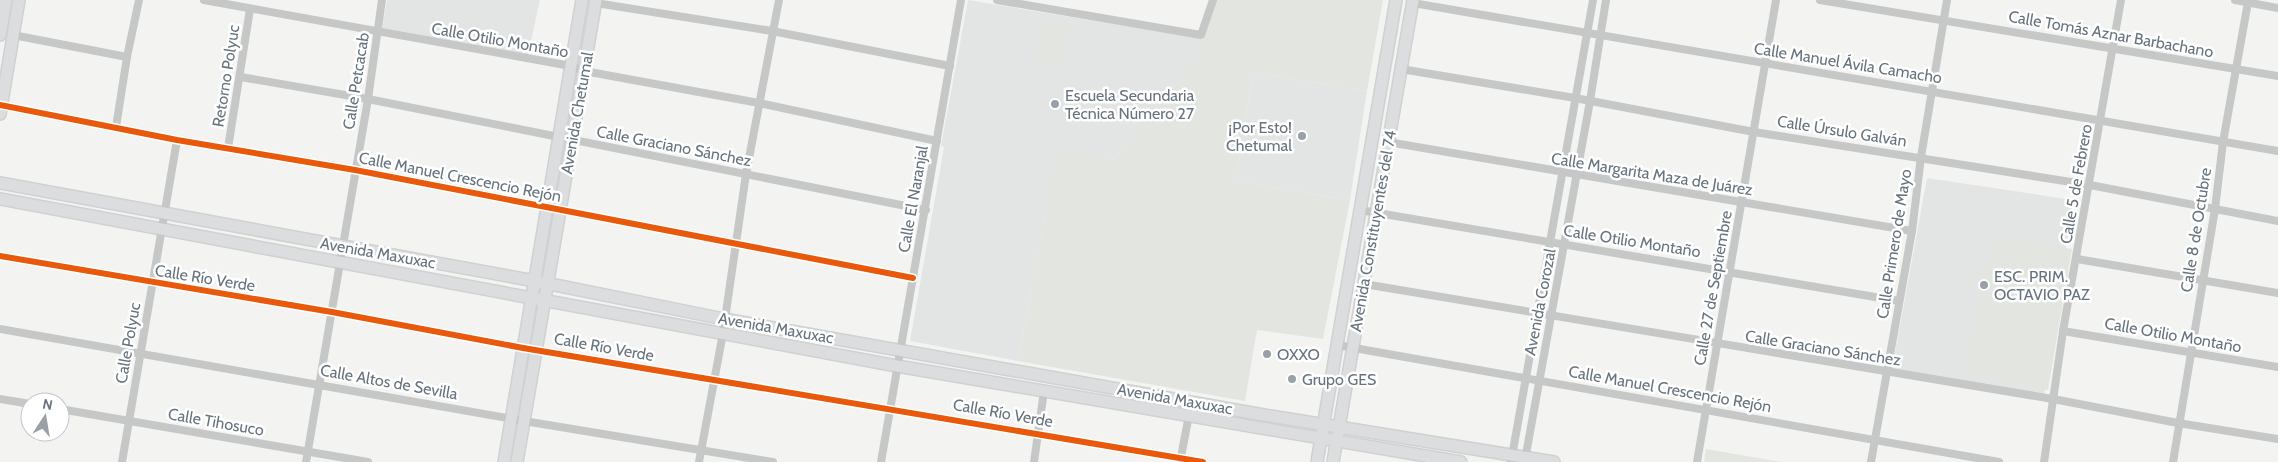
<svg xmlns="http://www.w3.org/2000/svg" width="2278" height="462" font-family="Cabin,sans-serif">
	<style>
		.built { fill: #e3e5e5 }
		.green { fill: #e2e5e0 }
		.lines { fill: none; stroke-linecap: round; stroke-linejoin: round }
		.secondary-casing { stroke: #d0d1d1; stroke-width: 14 }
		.minor { stroke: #c6c8c8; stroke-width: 8 }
		.secondary { stroke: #dcddde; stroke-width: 11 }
		.cycleway-casing { stroke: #fff; stroke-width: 9 }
		.cycleway { stroke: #e8590c; stroke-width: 6 }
		.poi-dot { fill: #98a1a7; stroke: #fff; stroke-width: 2 }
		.labels { text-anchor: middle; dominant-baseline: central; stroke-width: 5; stroke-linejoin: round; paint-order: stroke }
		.street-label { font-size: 16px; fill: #67747f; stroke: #fff }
		.poi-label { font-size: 16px; fill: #67747f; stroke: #fff; text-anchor: start }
	</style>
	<rect width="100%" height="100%" fill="#f3f4f2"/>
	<g class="built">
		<polygon points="387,0 540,0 528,55 382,30"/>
		<polygon points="968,0 1203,39 1197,61 1113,160 1057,151 1018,361 910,341 944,147 941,146"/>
		<polygon points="1253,73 1367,91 1350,200 1236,181"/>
		<polygon points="1927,178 2073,200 2044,396 1892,369"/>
	</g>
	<g class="green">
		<polygon points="1214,0 1383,0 1367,91 1253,73 1236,181 1350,200 1323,339 1257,330 1245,401 1018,361 1057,150 1113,160 1196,61"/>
		<polygon points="1042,21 1067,26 1060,66 1035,62"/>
		<polygon points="1992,234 2072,249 2048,390 1964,375"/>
		<polygon points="1706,449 1782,462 1704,462"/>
	</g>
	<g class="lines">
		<g class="secondary-casing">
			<g id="secondary">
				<polyline points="0,35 6,0"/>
				<polyline points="0,114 19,0"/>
				<polyline points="0,183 535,281 724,319 1258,414 1554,462"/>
				<polyline points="0,199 897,366 1461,462"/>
				<polyline points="504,462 582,0"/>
				<polyline points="517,462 596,0"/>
				<polyline points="1317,462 1396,0"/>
				<polyline points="1333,462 1413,0"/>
			</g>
		</g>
		<g class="minor">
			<polyline points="204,0 571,66 584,71 759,103 937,141"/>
			<polyline points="997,0 1201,35 1213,0"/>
			<polyline points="1820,0 2278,76"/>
			<polyline points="2235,0 2278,8"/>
			<polyline points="596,3 772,31 950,66"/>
			<polyline points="1413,3 2278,151"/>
			<polyline points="13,35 127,57"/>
			<polyline points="1401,69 1575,98 1754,132 2090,185 2278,221"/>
			<polyline points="241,77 368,99 926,210"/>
			<polyline points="0,105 177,140 355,170 913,278"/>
			<polyline points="116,127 127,57 139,0"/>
			<polyline points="1388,142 1912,231"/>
			<polyline points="228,148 250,9"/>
			<polyline points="1360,210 1899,301"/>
			<polyline points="0,256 332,312 523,348 1203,462"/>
			<polyline points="2077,259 2278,293"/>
			<polyline points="1364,284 2053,399 2178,423 2278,439"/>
			<polyline points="0,329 524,421 773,462"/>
			<polyline points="2063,331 2278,367"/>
			<polyline points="1337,345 1999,462"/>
			<polyline points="0,399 30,404"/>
			<polyline points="60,409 368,462"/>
			<polyline points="1525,460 1590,101 1606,0"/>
			<polyline points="122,462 177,140"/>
			<polyline points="306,462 368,99 382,0"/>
			<polyline points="699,462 723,333 746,174 779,0"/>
			<polyline points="881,462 961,0"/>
			<polyline points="1034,462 1044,391"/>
			<polyline points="1180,462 1189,415"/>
			<polyline points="1511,462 1593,0"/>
			<polyline points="1697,462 1776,0"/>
			<polyline points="1871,462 1912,231 1921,157 1947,0"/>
			<polyline points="2044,462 2063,331 2121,0"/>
			<polyline points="2173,462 2215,209 2223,142 2248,2"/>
		</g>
		<use href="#secondary" class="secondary"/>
		<g class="cycleway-casing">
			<g id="cycleway">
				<polyline points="0,105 177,140 355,170 913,278"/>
				<polyline points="0,256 332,312 523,348 1203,462"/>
			</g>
		</g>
		<use href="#cycleway" class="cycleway"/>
	</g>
	<g class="poi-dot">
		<circle cx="1055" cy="104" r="5"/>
		<circle cx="1302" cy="136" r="5"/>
		<circle cx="1984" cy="285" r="5"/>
		<circle cx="1267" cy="354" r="5"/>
		<circle cx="1292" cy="379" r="5"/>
	</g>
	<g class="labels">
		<g class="street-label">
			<text transform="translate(2111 34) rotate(10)">Calle Tomás Aznar Barbachano</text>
			<text transform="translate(500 40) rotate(10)">Calle Otilio Montaño</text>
			<text transform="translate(1848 63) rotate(9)">Calle Manuel Ávila Camacho</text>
			<text transform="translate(226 76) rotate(-81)">Retorno Polyuc</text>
			<text transform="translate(356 81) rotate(-81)">Calle Petcacab</text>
			<text transform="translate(577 113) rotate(-80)">Avenida Chetumal</text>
			<text transform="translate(1842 131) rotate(9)">Calle Úrsulo Galván</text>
			<text transform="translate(674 146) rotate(11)">Calle Graciano Sánchez</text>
			<text transform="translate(1652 174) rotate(9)">Calle Margarita Maza de Juárez</text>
			<text transform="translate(460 177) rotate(11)">Calle Manuel Crescencio Rejón</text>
			<text transform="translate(2076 184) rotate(-80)">Calle 5 de Febrero</text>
			<text transform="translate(913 199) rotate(-80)">Calle El Naranjal</text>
			<text transform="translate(2196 230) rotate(-81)">Calle 8 de Octubre</text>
			<text transform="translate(1373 231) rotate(-80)">Avenida Constituyentes del 74</text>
			<text transform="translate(1632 241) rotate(9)">Calle Otilio Montaño</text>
			<text transform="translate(1894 244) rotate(-81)">Calle Primero de Mayo</text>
			<text transform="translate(378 253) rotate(10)">Avenida Maxuxac</text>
			<text transform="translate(205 278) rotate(9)">Calle Río Verde</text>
			<text transform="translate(1713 288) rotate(-80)">Calle 27 de Septiembre</text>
			<text transform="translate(1540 302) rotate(-79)">Avenida Corozal</text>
			<text transform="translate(776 328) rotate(10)">Avenida Maxuxac</text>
			<text transform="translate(2173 335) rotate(10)">Calle Otilio Montaño</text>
			<text transform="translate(128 343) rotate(-80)">Calle Polyuc</text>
			<text transform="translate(604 347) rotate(10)">Calle Río Verde</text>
			<text transform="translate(1823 348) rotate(9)">Calle Graciano Sánchez</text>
			<text transform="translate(389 382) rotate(10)">Calle Altos de Sevilla</text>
			<text transform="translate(1670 389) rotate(10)">Calle Manuel Crescencio Rejón</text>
			<text transform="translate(1175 399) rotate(10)">Avenida Maxuxac</text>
			<text transform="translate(1003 413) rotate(10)">Calle Río Verde</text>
			<text transform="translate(216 422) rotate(10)">Calle Tihosuco</text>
		</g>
		<g class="poi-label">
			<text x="1065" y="95">Escuela Secundaria<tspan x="1065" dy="18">Técnica Número 27</tspan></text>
			<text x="1292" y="127" text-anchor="end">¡Por Esto!<tspan x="1292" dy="18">Chetumal</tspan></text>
			<text x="1994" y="276">ESC. PRIM.<tspan x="1994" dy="18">OCTAVIO PAZ</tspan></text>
			<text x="1277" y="354">OXXO</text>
			<text x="1302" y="379">Grupo GES</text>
		</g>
	</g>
	<g transform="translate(45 417) rotate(12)"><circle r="24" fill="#ffffff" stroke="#c2c7cc"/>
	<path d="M0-4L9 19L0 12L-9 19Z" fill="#98a1a7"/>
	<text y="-8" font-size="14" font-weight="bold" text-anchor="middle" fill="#67747f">N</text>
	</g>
</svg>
